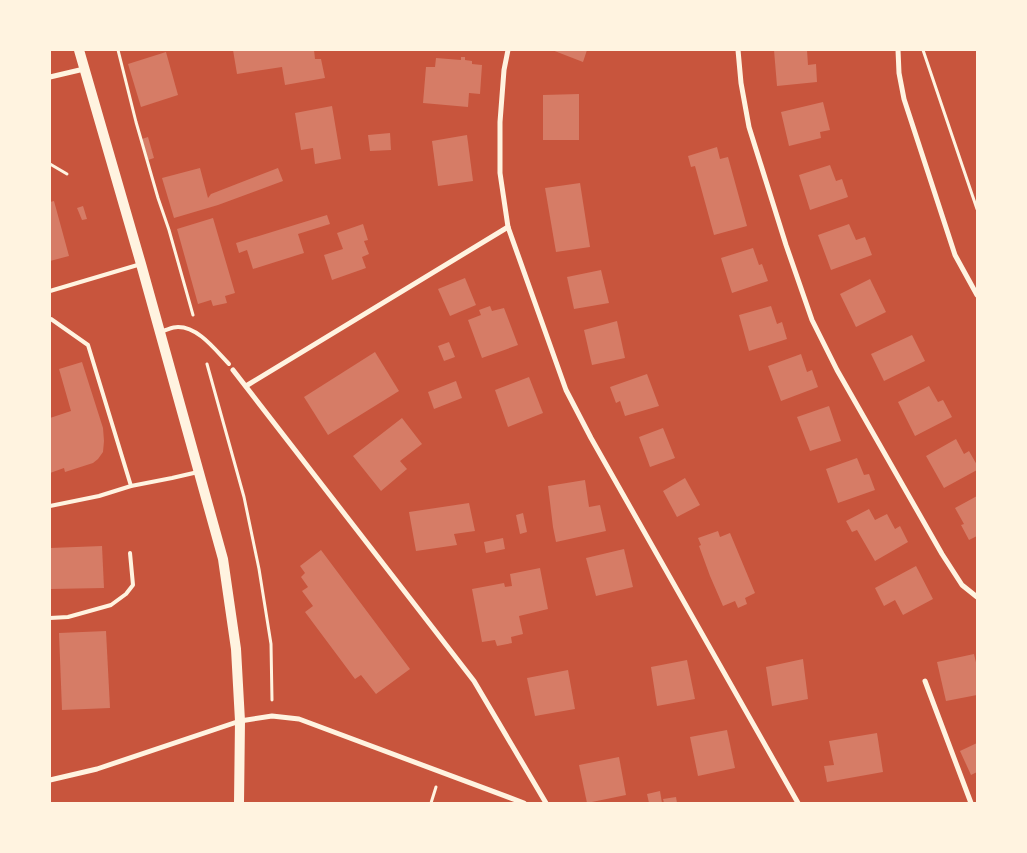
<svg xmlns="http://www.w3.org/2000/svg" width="1027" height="853" font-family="'PT Sans',sans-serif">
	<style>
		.building { fill: #d67c66 }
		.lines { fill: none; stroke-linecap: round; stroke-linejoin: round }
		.path { stroke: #fff3e0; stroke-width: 3 }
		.service { stroke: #fff3e0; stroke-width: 4 }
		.minor { stroke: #fff3e0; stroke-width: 5 }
		.secondary { stroke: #fff3e0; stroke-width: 10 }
	</style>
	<rect width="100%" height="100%" fill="#c8553d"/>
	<g class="building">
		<polygon points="233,50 314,50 315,59 321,59 325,78 285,85 282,67 237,74"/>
		<polygon points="552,50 587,50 583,62"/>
		<polygon points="774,50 807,50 808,65 816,64 817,82 777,86"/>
		<polygon points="166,52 178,95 141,107 128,64"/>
		<polygon points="461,57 465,57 465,60 472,61 472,64 482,65 480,94 469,93 468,107 423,103 426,67 435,67 436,58 461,60"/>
		<polygon points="579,94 579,140 543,140 543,95"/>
		<polygon points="823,102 830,130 820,132 821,138 789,146 781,112"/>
		<polygon points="332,106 341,159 315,164 313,148 301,150 295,113"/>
		<polygon points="390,133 391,150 370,151 368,135"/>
		<polygon points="467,135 473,181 438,186 432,141"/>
		<polygon points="148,137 154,158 148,160 142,139"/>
		<polygon points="717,147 720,159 728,157 747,226 714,235 695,166 691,167 688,156"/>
		<polygon points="830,165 836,181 842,179 848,197 810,210 799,175"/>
		<polygon points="200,168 208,198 211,194 278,168 283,181 218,205 174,218 162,178"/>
		<polygon points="580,183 590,247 556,252 545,188"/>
		<polygon points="54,201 69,256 50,261 50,202"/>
		<polygon points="83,206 87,219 82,220 77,208"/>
		<polygon points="327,215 330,224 298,234 304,253 253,269 247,250 239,253 236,243"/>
		<polygon points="213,218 235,293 225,296 227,303 213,306 211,300 198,304 177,229"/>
		<polygon points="363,224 368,240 364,241 369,254 362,257 366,268 332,280 324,255 343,249 337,233"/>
		<polygon points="849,224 856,240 865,237 872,255 831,270 818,235"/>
		<polygon points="753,248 759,265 762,264 768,281 732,293 721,258"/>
		<polygon points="601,270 609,303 574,309 567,277"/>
		<polygon points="465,278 476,305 450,316 438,289"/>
		<polygon points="870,279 886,312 856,327 840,294"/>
		<polygon points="490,306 492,311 504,308 518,345 482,358 468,320 481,315 479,310"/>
		<polygon points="771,306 777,324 782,322 787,339 749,351 739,315"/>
		<polygon points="617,321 625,358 592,365 584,330"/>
		<polygon points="912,335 925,361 884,381 871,354"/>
		<polygon points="449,342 455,357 444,361 438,346"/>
		<polygon points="375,352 399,391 328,435 304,397"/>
		<polygon points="801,354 807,372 812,370 818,387 781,401 768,366"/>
		<polygon points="82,362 103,428 104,441 103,452 98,459 93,463 65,472 64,468 50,473 50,418 71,411 59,369"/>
		<polygon points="647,374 659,406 625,416 620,401 616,403 610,387"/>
		<polygon points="529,377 543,413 508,427 495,390"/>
		<polygon points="456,381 462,398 434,409 428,392"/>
		<polygon points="929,386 938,402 943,400 952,417 915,436 898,402"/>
		<polygon points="829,406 841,441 810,451 797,417"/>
		<polygon points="402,418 422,444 400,461 407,469 381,491 353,456"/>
		<polygon points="663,428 675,458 650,467 639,437"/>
		<polygon points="956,439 964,454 969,451 977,465 977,470 944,488 926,456"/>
		<polygon points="857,458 864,475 869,474 875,490 838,503 826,469"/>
		<polygon points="685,478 700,505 677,517 663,491"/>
		<polygon points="585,480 589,507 600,505 606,531 556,542 553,527 548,486"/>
		<polygon points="977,496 977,536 969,540 961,525 964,524 955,508"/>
		<polygon points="469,503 475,531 454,534 457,545 416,551 409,512"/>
		<polygon points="869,509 875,520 887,514 895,529 900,526 908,542 875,561 857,530 852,532 846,521"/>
		<polygon points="523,513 527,532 520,534 516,515"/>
		<polygon points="718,531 720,537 730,533 755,593 745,598 747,604 738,608 735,601 723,606 710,576 699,546 701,545 698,538"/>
		<polygon points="503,538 505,549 486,553 484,542"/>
		<polygon points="102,546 104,588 51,589 50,548"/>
		<polygon points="624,549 633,587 596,596 586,558"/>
		<polygon points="321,550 410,669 376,694 361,675 355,679 305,612 313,606 302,591 308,587 301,577 305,573 300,566"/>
		<polygon points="916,566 933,599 903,615 895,600 884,606 875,588"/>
		<polygon points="540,568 548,609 519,616 523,634 511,637 512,643 497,646 495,640 482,642 472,589 504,583 505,587 512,586 510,574"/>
		<polygon points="106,631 110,708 62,710 59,633"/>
		<polygon points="974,654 977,667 977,695 946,701 937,662"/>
		<polygon points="803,659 808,699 772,706 766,667"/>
		<polygon points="687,660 695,699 657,706 651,667"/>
		<polygon points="568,670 575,709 535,716 527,678"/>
		<polygon points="727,730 735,768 698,776 690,737"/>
		<polygon points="877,733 883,772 827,782 824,766 834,765 829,741"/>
		<polygon points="977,743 977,772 971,775 960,751"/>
		<polygon points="619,757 626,795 587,803 579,765"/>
		<polygon points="660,791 662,803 649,803 647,794"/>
		<polygon points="676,797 677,803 664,803 663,799"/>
	</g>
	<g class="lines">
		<g class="path">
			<polyline points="118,50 136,122 158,198 169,230 193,315"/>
			<polyline points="923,50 977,209"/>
			<polyline points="50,164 67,174"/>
			<polyline points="207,364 244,497 259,569 271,644 272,700"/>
			<polyline points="431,803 436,787"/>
		</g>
		<g class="service">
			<polyline points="50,291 141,264"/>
			<path d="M 162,331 C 167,330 172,327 178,327 C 199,327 216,351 229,364"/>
			<polyline points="131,486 172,478 198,472"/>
			<polyline points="50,506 99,496 131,486 88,345 51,319"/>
			<polyline points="50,618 68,617 111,605 126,594 133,585 130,553"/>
		</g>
		<g class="minor">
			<polyline points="508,50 504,70 500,122 500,173 508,227 566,390 591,438 798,803"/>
			<polyline points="738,50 741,83 749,127 786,245 812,320 837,370 942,554 962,585 977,597"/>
			<polyline points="898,50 899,73 904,99 955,255 977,295"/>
			<polyline points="50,77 84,69"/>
			<polyline points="233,370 474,681 546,803"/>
			<polyline points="246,386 508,227"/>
			<polyline points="925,681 971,803"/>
			<polyline points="50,780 97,769 240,721 272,716 299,719 524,803"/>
		</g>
		<polyline class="secondary" points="79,50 141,264 223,559 236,649 240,721 239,803"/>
	</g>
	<rect width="1027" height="853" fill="none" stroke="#fff3e0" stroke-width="102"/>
</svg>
